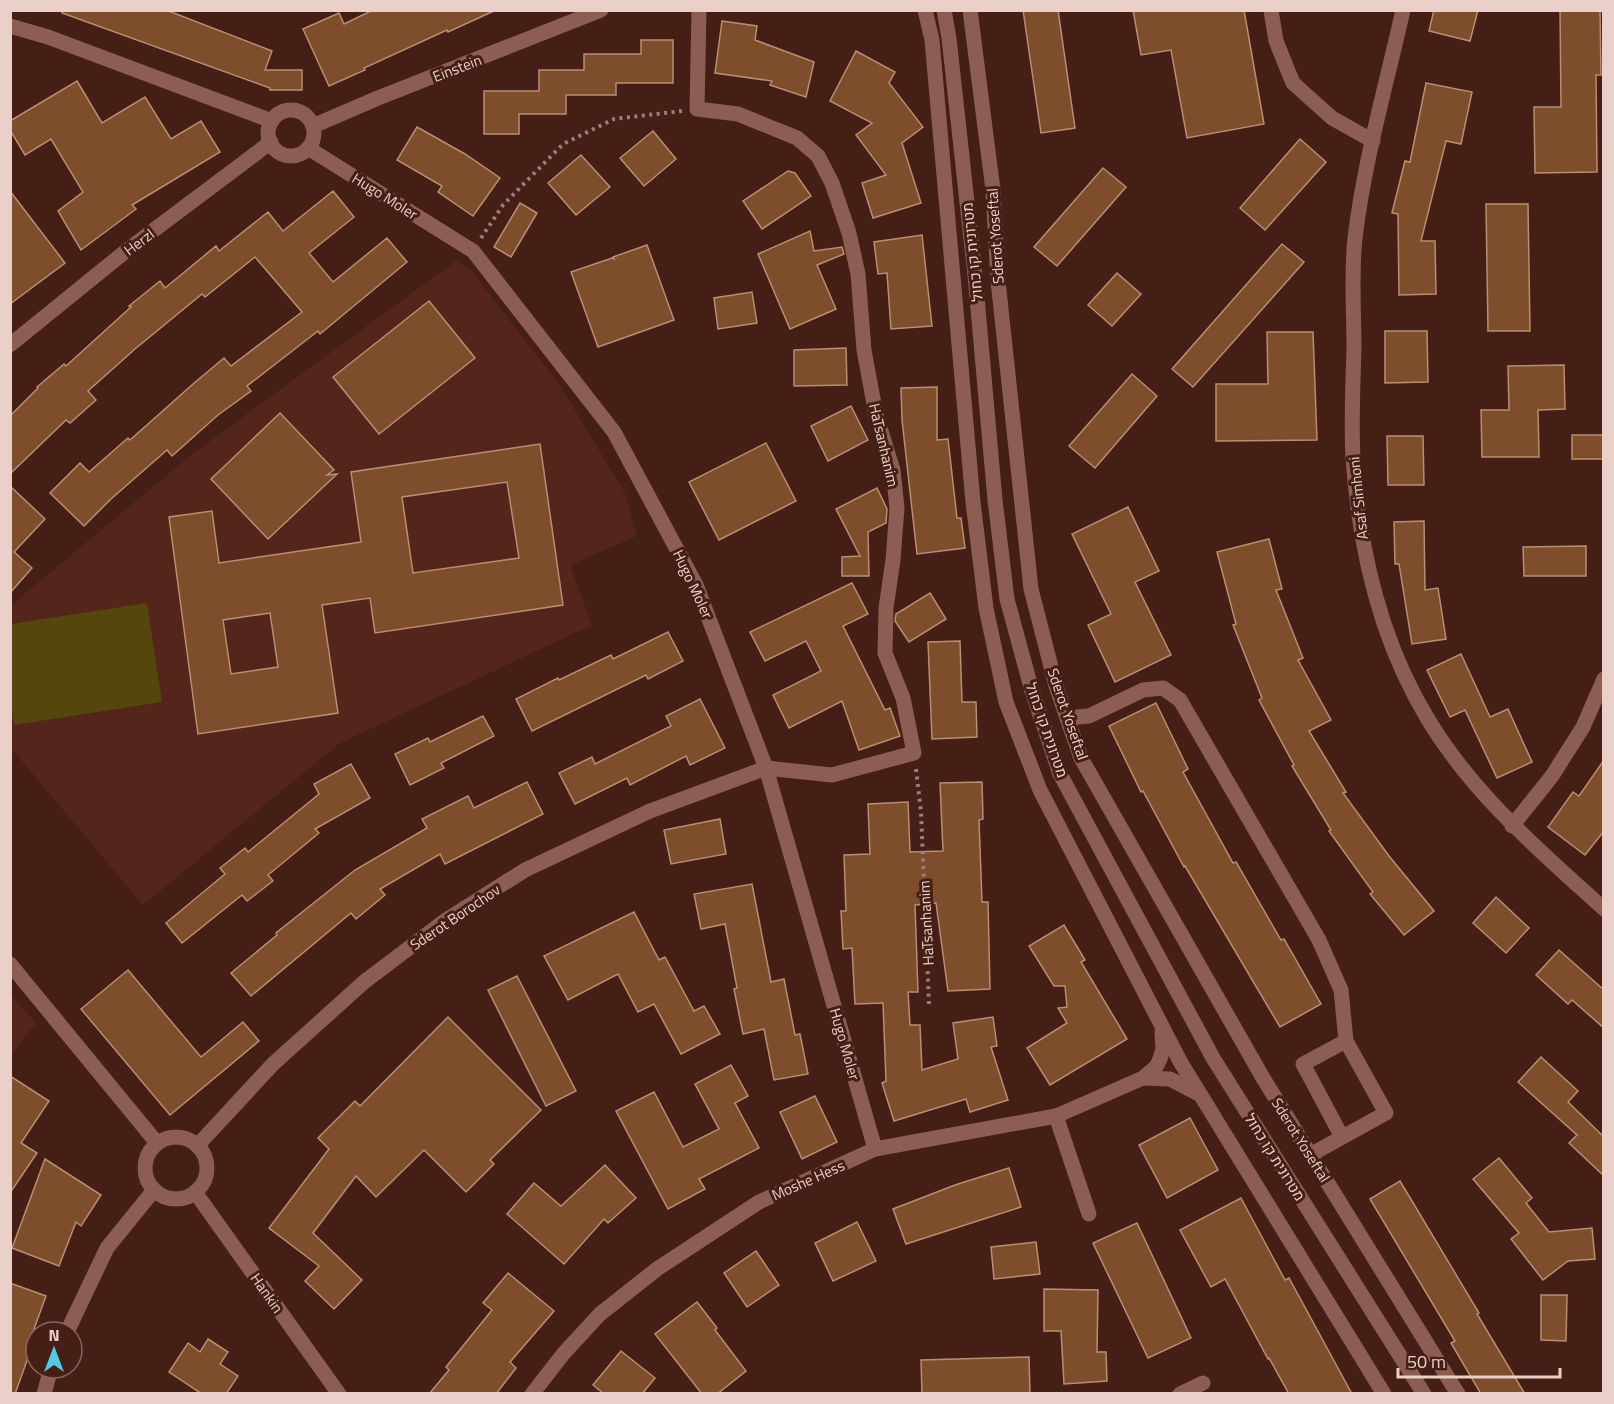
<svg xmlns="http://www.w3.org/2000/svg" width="1614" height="1404" font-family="'Titillium Web',Heebo,sans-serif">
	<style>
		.built { fill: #54251a }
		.green { fill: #54460d }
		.building { fill: #7e4d2b; stroke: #b88e74; stroke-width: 1.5; fill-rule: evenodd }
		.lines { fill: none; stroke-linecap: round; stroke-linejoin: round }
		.path { stroke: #9e7e76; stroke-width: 4; stroke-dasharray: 3 4.5; stroke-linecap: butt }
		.minor { stroke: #8c5e53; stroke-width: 15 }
		.labels { text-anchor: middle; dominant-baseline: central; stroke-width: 6; stroke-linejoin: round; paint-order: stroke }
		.street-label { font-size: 15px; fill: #ebd0c9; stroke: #451e15 }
	</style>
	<rect width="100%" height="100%" fill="#451e15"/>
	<g class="built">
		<polygon points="457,260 472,271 561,387 625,493 637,536 570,565 592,625 340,743 143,905 11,748 10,606 191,455"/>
		<polygon points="10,994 36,1023 11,1055 10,1055"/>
	</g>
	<polygon class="green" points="147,603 162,702 14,725 10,700 11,624"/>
	<g class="building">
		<polygon points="62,10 166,10 272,51 265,70 302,70 302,90 270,90 270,88 62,13"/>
		<polygon points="373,10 496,10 448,32 447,30 364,68 365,70 329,86 303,29 339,13 344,24"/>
		<polygon points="1023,10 1058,10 1075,128 1041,133"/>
		<polygon points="1133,10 1244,10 1264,124 1187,138 1171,50 1141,55"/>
		<polygon points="1434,10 1478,10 1470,41 1429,31"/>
		<polygon points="1560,10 1600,10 1601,75 1596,75 1597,172 1535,173 1534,107 1561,107"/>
		<polygon points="722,21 757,26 755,40 814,62 806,97 770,85 772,81 715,73"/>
		<polygon points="641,40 673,40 673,83 616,83 616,95 566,95 566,114 519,114 519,134 484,134 484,91 539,91 539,70 584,70 584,54 641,54"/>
		<polygon points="856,51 895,72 889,83 923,127 902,143 921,203 873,218 862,183 886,175 856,135 872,123 830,101"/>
		<polygon points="77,81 102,123 145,97 171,139 201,121 220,152 132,205 136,209 81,250 58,211 83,192 51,139 25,155 10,130 10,121"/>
		<polygon points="1426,83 1472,92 1461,144 1446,141 1421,241 1435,241 1436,294 1399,295 1398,214 1392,213 1405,161 1410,162"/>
		<polygon points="417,127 465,154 500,178 473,216 438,192 442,186 397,160"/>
		<polygon points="653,131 676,159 644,186 620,158"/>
		<polygon points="1300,139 1326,162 1265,230 1240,208"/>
		<polygon points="581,155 610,187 576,215 548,183"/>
		<polygon points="1103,168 1126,187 1057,266 1034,247"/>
		<polygon points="788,171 795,173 811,196 762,229 743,201"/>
		<polygon points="10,191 65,263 10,304"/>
		<polygon points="333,191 354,217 309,253 333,282 387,238 407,262 320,334 318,331 247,386 251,391 218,415 172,456 167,450 111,499 84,526 50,493 80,463 89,472 128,438 130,440 193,384 224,358 231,366 302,312 255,257 205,297 202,294 135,349 88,391 96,400 70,423 66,420 10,474 10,416 38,388 37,387 64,364 66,366 131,307 129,306 160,281 165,288 216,246 219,251 268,212 283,231"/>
		<polygon points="520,203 537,213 511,257 494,247"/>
		<polygon points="1486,204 1528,204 1530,331 1488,331"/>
		<polygon points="810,231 814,251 842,247 844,254 817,265 836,309 790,329 758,254"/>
		<polygon points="922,235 932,326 891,329 887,273 878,274 874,242"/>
		<polygon points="1282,244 1304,262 1193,387 1172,369"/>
		<polygon points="647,245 674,320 598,347 571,272 612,258 614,259 613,257"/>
		<polygon points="1117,273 1141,294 1112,326 1088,305"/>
		<polygon points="752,292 757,323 718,329 714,298"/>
		<polygon points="429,301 475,358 379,434 333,377"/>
		<polygon points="1385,331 1427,331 1428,382 1385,383"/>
		<polygon points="1267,332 1313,332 1317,440 1216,441 1216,384 1268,384"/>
		<polygon points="846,348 847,385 794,386 794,350"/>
		<polygon points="1564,365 1565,409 1538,410 1539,457 1482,457 1481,410 1509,410 1508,366"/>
		<polygon points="1132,374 1157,396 1095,468 1069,446"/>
		<polygon points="937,387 937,440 948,439 957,518 961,518 965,548 917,554 902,420 901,388"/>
		<polygon points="851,406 868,440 828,461 811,426"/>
		<polygon points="280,413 334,470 327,475 337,474 268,539 211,479"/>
		<rect x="1572" y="435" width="32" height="24"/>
		<polygon points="1387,436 1423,436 1424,485 1388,485"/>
		<polygon points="766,443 796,501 719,540 689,482"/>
		<path d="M 540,444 L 563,605 L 375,633 L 370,598 L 322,605 L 338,713 L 198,734 L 169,517 L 212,511 L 219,563 L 361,542 L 351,472 ZM 507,482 L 519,558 L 413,573 L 402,497 ZM 270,613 L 278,667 L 231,674 L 223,620 Z"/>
		<polygon points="10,486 45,519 14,552 32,568 10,593"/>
		<polygon points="877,488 887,509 886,523 868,532 869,576 842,576 842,557 860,556 836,509"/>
		<polygon points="1128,507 1159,571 1135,582 1171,655 1115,682 1088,625 1111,614 1072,534"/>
		<polygon points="1424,521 1425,590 1438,588 1446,639 1412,644 1399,564 1395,564 1394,522"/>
		<polygon points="1269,539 1282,589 1276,590 1303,658 1298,660 1331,720 1309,731 1346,792 1343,793 1389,856 1434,911 1404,935 1370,894 1373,892 1329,831 1331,830 1292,766 1294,765 1259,700 1262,698 1233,625 1236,624 1217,552"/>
		<polygon points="1586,546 1586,576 1524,576 1523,547"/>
		<polygon points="852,583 868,614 843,626 885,710 890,708 900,736 859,750 842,701 789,728 773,695 821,671 806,641 765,661 750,632"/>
		<polygon points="930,593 946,619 909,642 895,621 896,614"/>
		<polygon points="668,632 683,661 648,679 646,675 532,731 516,699 558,678 559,680 611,655 613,659"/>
		<polygon points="960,641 962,702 976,702 977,737 932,739 928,642"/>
		<polygon points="1461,654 1490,717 1508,709 1532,762 1497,778 1465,710 1450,717 1427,670"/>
		<polygon points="700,699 725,748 690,765 686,756 630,785 627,778 575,804 559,773 592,757 595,764 671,726 666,716"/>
		<polygon points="1156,703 1188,769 1183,772 1233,863 1236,862 1281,940 1284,939 1321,1004 1280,1027 1185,866 1184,867 1143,791 1141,792 1109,726"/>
		<polygon points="483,716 494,736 441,763 444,768 410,785 395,754 428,738 430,742"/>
		<polygon points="1604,760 1604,831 1585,855 1548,827 1573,792 1579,796"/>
		<polygon points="351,764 370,798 315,829 319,833 268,875 273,881 247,901 242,895 182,943 166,923 225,874 220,868 245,848 248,852 319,794 314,784"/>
		<polygon points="527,782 543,814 445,864 440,854 380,889 385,895 356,919 351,913 251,996 231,973 277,935 276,933 355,870 427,828 422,819 468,796 474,808"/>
		<polygon points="982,782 983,819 979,820 982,902 988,902 990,989 948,991 936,903 915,905 918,992 908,992 910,1025 920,1025 922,1070 958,1059 953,1023 993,1017 997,1046 991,1047 1008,1100 970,1112 966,1099 894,1121 882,1083 886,1081 883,1003 855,1004 852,948 843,949 841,911 846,911 844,855 870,854 868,804 908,802 910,852 943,851 940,783"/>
		<polygon points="720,819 726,854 671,864 664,830"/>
		<polygon points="752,884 771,982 784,979 795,1035 800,1034 808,1074 774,1080 764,1029 743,1034 734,989 737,988 725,924 701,929 694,894"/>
		<polygon points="1496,897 1529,928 1506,953 1473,923"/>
		<polygon points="634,912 659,960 665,957 694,1011 704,1006 720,1034 681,1054 654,1004 638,1012 618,974 568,1000 544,956"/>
		<polygon points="1064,925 1085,960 1081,962 1127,1039 1050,1085 1027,1048 1067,1023 1058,1008 1067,1007 1065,986 1054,986 1029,946"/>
		<polygon points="1559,950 1604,990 1604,1028 1572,1000 1568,1004 1536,975"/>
		<polygon points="128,970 201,1057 243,1022 259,1041 170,1115 81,1009"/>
		<polygon points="517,976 576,1091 546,1106 488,990"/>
		<polygon points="448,1017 541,1110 490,1160 494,1164 466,1192 424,1150 376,1197 356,1176 313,1233 362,1280 334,1309 305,1281 319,1266 269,1228 329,1149 318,1138 355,1101 360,1106"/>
		<polygon points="1541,1057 1578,1091 1568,1102 1604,1137 1604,1176 1569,1143 1577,1135 1518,1082"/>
		<polygon points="731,1065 748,1096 735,1103 759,1148 699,1179 705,1189 668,1209 616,1111 654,1092 683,1147 719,1129 695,1084"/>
		<polygon points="10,1076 49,1101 21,1143 37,1153 10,1193"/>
		<polygon points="815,1096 837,1142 802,1159 780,1112"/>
		<polygon points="1190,1118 1218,1170 1167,1198 1139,1145"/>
		<polygon points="1499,1158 1532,1198 1526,1203 1549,1232 1592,1228 1595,1259 1568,1261 1543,1280 1511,1239 1519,1233 1473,1179"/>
		<polygon points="45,1159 101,1195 81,1226 76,1222 59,1266 12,1248"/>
		<polygon points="605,1165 636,1198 608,1223 604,1219 564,1264 507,1214 534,1183 561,1206"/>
		<polygon points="1009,1168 1021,1207 906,1244 893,1209 955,1185"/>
		<polygon points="1400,1181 1479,1313 1477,1314 1525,1394 1481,1394 1451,1343 1455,1341 1370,1199"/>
		<polygon points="1241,1198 1285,1280 1289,1278 1352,1394 1289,1394 1269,1358 1268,1359 1225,1279 1211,1287 1180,1230"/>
		<polygon points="857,1222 876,1261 833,1281 815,1243"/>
		<polygon points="1137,1223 1191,1338 1148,1358 1093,1243"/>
		<polygon points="1036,1242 1040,1274 994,1279 991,1247"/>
		<polygon points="756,1251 779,1285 747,1307 724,1273"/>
		<polygon points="508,1273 554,1311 510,1362 516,1368 496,1394 429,1394 449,1370 446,1367 492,1310 483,1303"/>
		<polygon points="10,1283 46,1296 26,1351 30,1352 15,1394 10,1394"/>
		<polygon points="1044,1289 1098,1290 1097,1352 1106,1352 1107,1381 1064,1384 1061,1331 1044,1331"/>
		<polygon points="1541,1295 1567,1295 1566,1341 1541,1340"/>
		<polygon points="697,1302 717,1328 715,1330 746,1371 717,1394 702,1394 655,1334"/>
		<polygon points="208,1339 228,1352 220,1364 238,1376 226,1394 202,1394 169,1372 188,1343 200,1352"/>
		<polygon points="621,1351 655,1378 642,1394 604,1394 593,1385"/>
		<polygon points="1029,1357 1030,1394 922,1394 921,1360"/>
	</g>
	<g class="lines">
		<g class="path">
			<polyline points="481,238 503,205 563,144 614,119 682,111"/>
			<polyline points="916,769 921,812 929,1004"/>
		</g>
		<g class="minor">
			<polyline points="925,10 932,40 973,502 986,608 1006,702 1040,790 1181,1063 1384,1394"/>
			<polyline points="944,10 949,38 975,275 995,500 1007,599 1032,691 1060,774 1213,1058 1424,1394"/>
			<polyline points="970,10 993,190 998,281 1031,589 1056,686 1081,758 1263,1078 1458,1394"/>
			<polyline points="1271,10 1276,41 1293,83 1332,118 1373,141"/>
			<path d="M 1403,10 C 1386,86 1364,162 1355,238 C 1351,274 1354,312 1354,348 C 1353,384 1351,421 1353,457 C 1359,549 1380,641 1429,721 C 1474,795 1540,851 1604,909"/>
			<polyline points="10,26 48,37 272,121"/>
			<circle cx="291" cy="133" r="23"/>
			<polyline points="313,126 378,98 601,10"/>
			<polyline points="308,148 473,251 614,432 696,585 766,768 875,1149"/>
			<polyline points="10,345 126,251 271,142"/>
			<polyline points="1067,718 1089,716 1143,690 1163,688 1180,700 1319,940 1341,990 1346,1041"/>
			<polyline points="1512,826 1552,776 1583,727 1604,679"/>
			<polyline points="10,964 157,1143"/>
			<polyline points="1143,1078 1170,1079 1199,1094"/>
			<polyline points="1056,1116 1089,1214"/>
			<circle cx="176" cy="1168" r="31"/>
			<polyline points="197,1146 273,1064 364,982 446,920 525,870 650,811 766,768 832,775 914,753 903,698 885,653 886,608 893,560 897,508 893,470 876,415 864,350 858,274 849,233 832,183 818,156 797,138 738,114 697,109 699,10"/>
			<polyline points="1310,1155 1386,1113 1346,1041 1303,1064 1342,1137"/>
			<polyline points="195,1192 339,1394"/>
			<polyline points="67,1332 107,1248 154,1190"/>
			<polyline points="44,1394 51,1368"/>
			<polyline points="532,1394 564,1353 600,1314 657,1269 759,1202 875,1149 1056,1116 1143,1078 1156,1067 1160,1059 1163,1049 1162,1032"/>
			<polyline points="1180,1394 1203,1383"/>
		</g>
	</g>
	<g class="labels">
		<g class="street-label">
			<text transform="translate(457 68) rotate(-21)">Einstein</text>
			<text transform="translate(385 196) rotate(32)">Hugo Moler</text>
			<text transform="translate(995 236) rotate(-94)">Sderot Yoseftal</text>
			<text transform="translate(139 242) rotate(-37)">Herzl</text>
			<text transform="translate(972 252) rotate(-96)">מטרונית קו כחול</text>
			<text transform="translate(884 445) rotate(77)">HaTsanhanim</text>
			<text transform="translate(1358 498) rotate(-96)">Asaf Simhoni</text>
			<text transform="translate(693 584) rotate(65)">Hugo Moler</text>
			<text transform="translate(1068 714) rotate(71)">Sderot Yoseftal</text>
			<text transform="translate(1047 730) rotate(71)">מטרונית קו כחול</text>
			<text transform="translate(455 917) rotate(-34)">Sderot Borochov</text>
			<text transform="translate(926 923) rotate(-93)">HaTsanhanim</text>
			<text transform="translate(845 1044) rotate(74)">Hugo Moler</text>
			<text transform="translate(1301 1140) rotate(58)">Sderot Yoseftal</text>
			<text transform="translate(1275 1157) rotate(58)">מטרונית קו כחול</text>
			<text transform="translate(808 1180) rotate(-24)">Moshe Hess</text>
			<text transform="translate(267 1293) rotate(55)">Hankin</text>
		</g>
	</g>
	<rect width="1614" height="1404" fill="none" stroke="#ebd0c9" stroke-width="24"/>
	<g transform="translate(54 1350)"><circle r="28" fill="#451e15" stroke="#87655d" stroke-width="1.5"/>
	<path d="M0-4.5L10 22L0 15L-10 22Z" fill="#56c9e1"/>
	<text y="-9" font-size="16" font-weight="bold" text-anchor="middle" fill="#ebd0c9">N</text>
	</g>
	<path d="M1398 1368v9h162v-9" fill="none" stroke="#ebd0c9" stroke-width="3"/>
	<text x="1407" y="1368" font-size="18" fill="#ebd0c9" stroke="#451e15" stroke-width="4.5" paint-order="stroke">50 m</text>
</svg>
